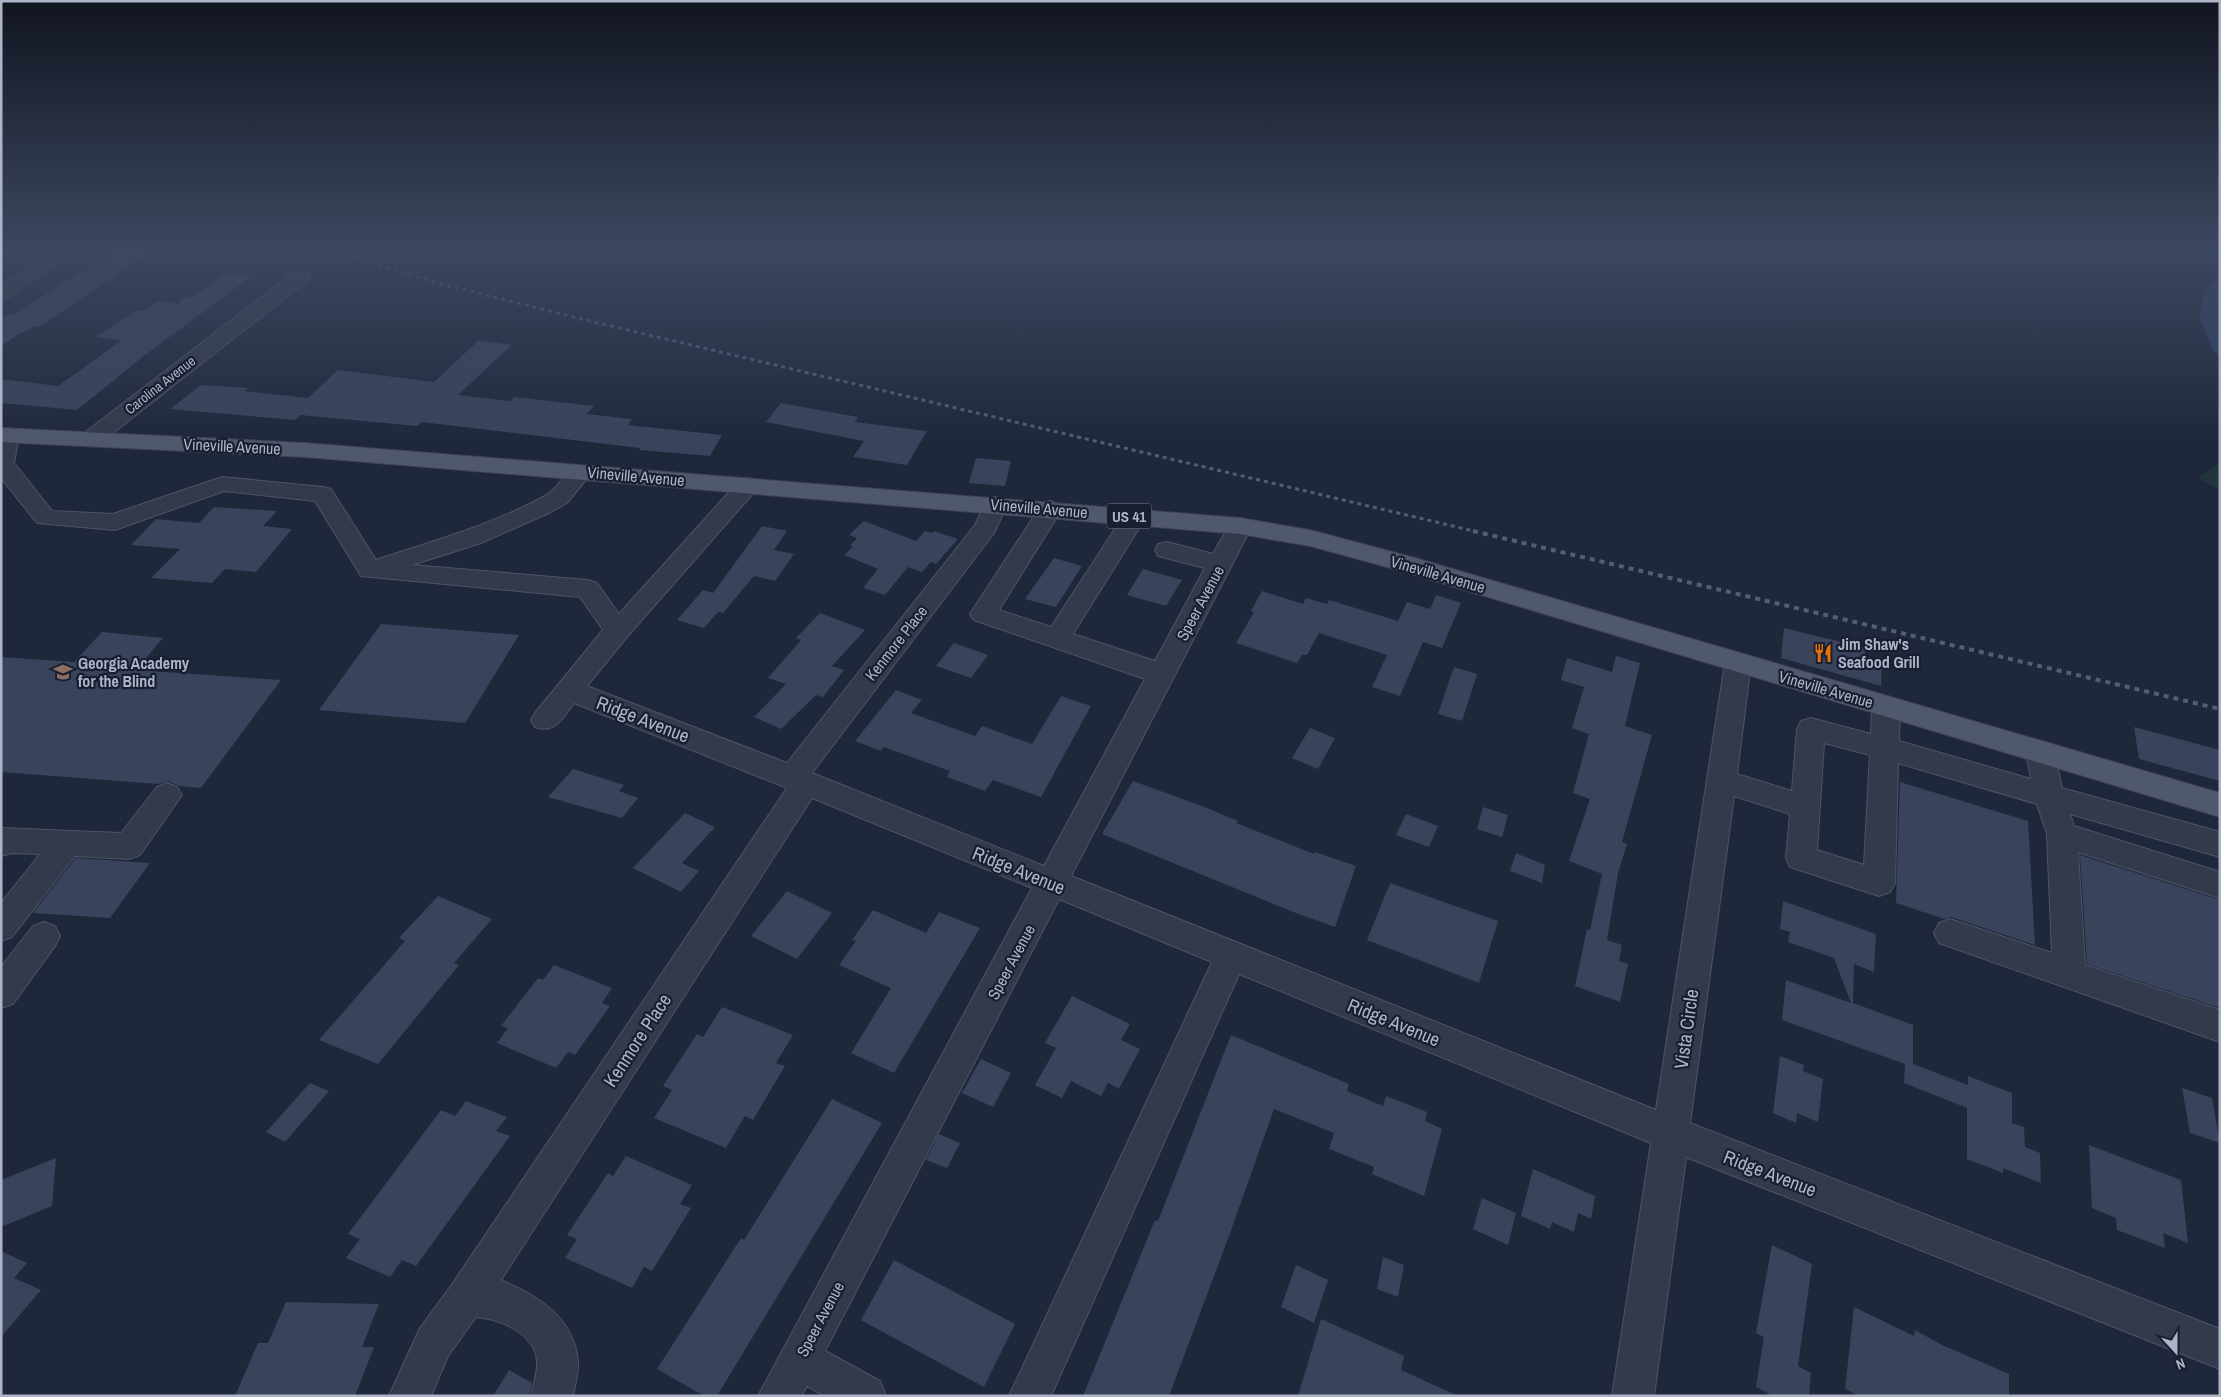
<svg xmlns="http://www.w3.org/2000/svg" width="2221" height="1397" font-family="'Archivo Narrow',sans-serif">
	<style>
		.green { fill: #21353c }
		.water { fill: #2f3d62 }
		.building { fill: #3a435c }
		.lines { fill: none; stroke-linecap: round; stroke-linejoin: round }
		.minor-casing { stroke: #4d5466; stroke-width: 2 }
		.major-casing { stroke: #3c4355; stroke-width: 2 }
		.minor { fill: #333a4b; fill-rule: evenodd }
		.major { fill: #50586c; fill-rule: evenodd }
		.rail-far1 { stroke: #545d73; stroke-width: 3; stroke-dasharray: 4 4; stroke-linecap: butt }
		.rail { stroke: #545d73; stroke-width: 4; stroke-dasharray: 5 5; stroke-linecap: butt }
		.labels { text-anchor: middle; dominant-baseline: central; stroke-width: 4.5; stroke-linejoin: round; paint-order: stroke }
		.far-street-label { font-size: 14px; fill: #adb4c8; stroke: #181f30 }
		.shield { fill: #181f30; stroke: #80879a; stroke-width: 1 }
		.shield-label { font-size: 15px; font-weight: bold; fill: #adb4c8 }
		.street-label { font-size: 16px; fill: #adb4c8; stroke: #181f30 }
		.poi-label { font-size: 16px; font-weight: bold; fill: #adb4c8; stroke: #181f30; text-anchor: start }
		.near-street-label { font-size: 19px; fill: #adb4c8; stroke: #181f30 }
	</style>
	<rect width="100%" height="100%" fill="#1f273b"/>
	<polygon class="green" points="2220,463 2220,490 2198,478"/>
	<polygon class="water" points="2220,278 2220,356 2213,351 2200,318 2204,289"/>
	<g class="building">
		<polygon points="121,247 157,247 39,327 35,326 25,332 22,332 1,346 1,319 9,314 15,314"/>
		<polygon points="225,273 252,276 145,355 77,410 1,403 1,379 58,386 122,340 96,337 136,310 143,311 158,301 179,304 180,298 194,296"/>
		<polygon points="479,340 512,345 458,395 511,401 514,397 594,406 587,414 632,419 628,425 722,435 710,456 639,450 640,448 422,422 417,426 300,415 295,420 170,409 201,385 249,388 244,391 308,398 338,370 434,382"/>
		<polygon points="781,403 858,417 855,422 927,431 907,465 853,457 864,441 766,422"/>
		<polygon points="976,458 1011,461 1005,486 969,483"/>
		<polygon points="214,507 277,511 263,526 292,529 256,572 225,569 212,583 151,578 180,549 131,545 156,519 199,523"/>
		<polygon points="864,521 916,541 925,531 932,533 934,531 958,539 936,564 931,562 922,572 908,567 885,595 863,588 878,569 844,555 853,547 850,546 857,538 849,535"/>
		<polygon points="762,526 787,531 774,550 794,554 775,581 754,576 723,613 718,612 704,628 677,620 703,590 713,593"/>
		<polygon points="1054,558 1082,566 1056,607 1025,599"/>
		<polygon points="1143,569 1182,580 1166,606 1127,595"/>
		<polygon points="1262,591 1303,604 1306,598 1327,604 1329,600 1398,621 1407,602 1430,609 1436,595 1461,603 1442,648 1423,642 1400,696 1372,687 1387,655 1319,633 1307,655 1302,655 1297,663 1236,643 1254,612 1251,611"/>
		<polygon points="820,613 865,630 832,666 844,670 823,697 816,695 781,729 754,717 786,684 768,678 801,640 796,638"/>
		<polygon points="381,624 519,635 465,723 319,710"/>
		<polygon points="1784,628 1866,648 1864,660 1882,665 1881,686 1781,658"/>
		<polygon points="102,632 163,638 136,670 281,680 201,788 179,786 168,781 158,784 1,772 1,657 74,662"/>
		<polygon points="954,643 988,655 971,678 936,666"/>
		<polygon points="1616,656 1640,663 1625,726 1652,735 1622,842 1627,844 1618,873 1607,940 1622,945 1619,961 1628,964 1620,1002 1575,986 1587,929 1590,930 1602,874 1569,861 1590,799 1573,793 1589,734 1572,728 1584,687 1561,680 1567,658 1612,672"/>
		<polygon points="1454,667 1477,674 1462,721 1438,714"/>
		<polygon points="896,690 922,700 911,713 975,736 982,726 1032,744 1061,696 1091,706 1041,797 993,780 985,791 947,777 950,771 884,747 881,751 855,741"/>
		<polygon points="2134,727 2220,750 2220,781 2139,759"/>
		<polygon points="1310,728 1335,738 1318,769 1292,758"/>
		<polygon points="573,769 624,785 619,791 638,798 622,818 548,797"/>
		<polygon points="1133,781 1202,806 1238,821 1236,823 1314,854 1315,852 1356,866 1335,927 1296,913 1102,834"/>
		<polygon points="1900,782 2028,821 2035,945 1951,917 1944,919 1896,903"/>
		<polygon points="1483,807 1508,815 1502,837 1477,829"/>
		<polygon points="685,813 715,827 682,863 699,871 681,892 633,868"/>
		<polygon points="1406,814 1438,826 1429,847 1396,835"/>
		<polygon points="1516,853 1545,865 1542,883 1510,871"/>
		<polygon points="2080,855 2220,900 2220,1008 2087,964"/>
		<polygon points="76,858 150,863 110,918 33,913"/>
		<polygon points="1390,883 1498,921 1479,983 1367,940"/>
		<polygon points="787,891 832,913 797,959 751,936"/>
		<polygon points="438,896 492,919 454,963 459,965 378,1064 319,1040 405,941 399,938"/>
		<polygon points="1783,901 1876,934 1874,972 1854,964 1853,1003 1913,1025 1913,1064 1968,1085 1968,1076 2012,1093 2012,1123 2024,1127 2025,1147 2040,1153 2041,1183 2003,1168 2003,1173 1967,1159 1967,1108 1904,1083 1905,1064 1782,1020 1786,980 1851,1003 1834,958 1788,942 1790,932 1780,929"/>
		<polygon points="873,910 926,933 939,912 980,928 894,1073 851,1053 891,988 839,965 856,941 852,940"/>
		<polygon points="554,965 612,988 602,1003 610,1006 575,1055 568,1052 556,1068 497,1043 508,1028 501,1026 538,978 543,980"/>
		<polygon points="1072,996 1130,1024 1121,1040 1140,1049 1119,1089 1108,1083 1101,1096 1071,1081 1062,1098 1035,1085 1056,1048 1045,1043"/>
		<polygon points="722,1007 793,1035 776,1063 785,1066 753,1120 745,1116 726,1148 654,1118 672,1090 663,1086 697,1034 703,1037"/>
		<polygon points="1231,1035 1349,1084 1347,1091 1383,1106 1386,1096 1427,1112 1425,1121 1442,1129 1424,1196 1372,1174 1374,1167 1329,1149 1334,1133 1274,1109 1229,1236 1169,1396 1083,1396 1155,1220 1158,1221"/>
		<polygon points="1780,1056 1804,1065 1803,1071 1823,1079 1818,1122 1797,1113 1796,1123 1773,1113"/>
		<polygon points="981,1059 1011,1073 993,1107 962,1093"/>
		<polygon points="310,1083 329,1091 285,1142 266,1132"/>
		<polygon points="2182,1088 2212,1098 2220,1143 2190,1133"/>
		<polygon points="832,1099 882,1123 717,1396 704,1396 657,1369 741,1238 744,1240"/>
		<polygon points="466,1101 507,1117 496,1131 510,1136 416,1266 402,1260 390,1277 346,1258 360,1239 348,1234 441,1110 455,1116"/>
		<polygon points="939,1134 960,1143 947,1168 926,1160"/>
		<polygon points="2089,1145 2181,1180 2188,1243 2163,1233 2165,1248 2117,1230 2116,1218 2092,1208"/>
		<polygon points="626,1156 692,1185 680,1204 691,1208 652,1271 644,1267 632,1288 565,1258 577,1239 567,1235 608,1173 613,1176"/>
		<polygon points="56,1158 52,1206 1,1227 1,1180"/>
		<polygon points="1533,1169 1595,1196 1591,1219 1578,1213 1574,1232 1552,1222 1550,1229 1521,1216"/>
		<polygon points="1482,1198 1516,1213 1508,1245 1473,1229"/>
		<polygon points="1772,1245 1812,1264 1798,1366 1811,1373 1809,1396 1773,1396 1756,1387 1764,1337 1756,1333"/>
		<polygon points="1,1251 27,1263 14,1278 41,1290 1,1337"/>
		<polygon points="1383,1257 1404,1265 1398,1297 1377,1289"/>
		<polygon points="894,1260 1015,1324 984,1387 861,1320"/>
		<polygon points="1296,1265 1328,1280 1314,1323 1281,1307"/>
		<polygon points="286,1302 379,1304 362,1347 374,1347 355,1396 235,1396 258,1343 268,1343"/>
		<polygon points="1854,1307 1914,1336 1915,1330 1942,1345 2009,1374 2009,1396 1859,1396 1845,1389"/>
		<polygon points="1321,1319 1404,1356 1401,1370 1458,1396 1298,1396"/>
		<polygon points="509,1370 532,1383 529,1396 493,1396"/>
	</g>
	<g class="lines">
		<g class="minor-casing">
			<g id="minor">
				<polygon points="61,247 83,247 8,297 1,299 1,284"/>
				<polygon points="301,270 308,272 310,276 308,280 99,444 91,446 83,444 80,439 83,434 294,272"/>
				<path d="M 8,428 L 16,430 L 19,435 L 14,463 L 52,511 L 113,514 L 222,477 L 323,487 L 331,489 L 376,560 C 433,541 492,525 545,496 C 562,487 567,461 589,467 L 592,472 L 567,503 L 551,512 L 481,543 L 412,565 L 588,580 L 597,583 L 619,614 L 740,480 L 748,478 L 756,480 L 760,485 L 756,490 L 626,638 L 587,686 L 787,763 L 975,525 L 987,500 L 995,497 L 1003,500 L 1007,505 L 994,533 L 812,773 L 1044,866 L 1145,679 L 974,620 L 970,614 L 1042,504 L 1050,501 L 1058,504 L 1062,509 L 999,610 L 1051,627 L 1126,512 L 1134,509 L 1142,512 L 1146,517 L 1073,634 L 1155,661 L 1205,568 L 1158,556 L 1155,550 L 1158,544 L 1167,542 L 1213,554 L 1232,520 L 1240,518 L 1248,520 L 1252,526 L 1071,876 L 1656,1110 L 1725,663 L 1729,656 L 1738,653 L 1747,656 L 1751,663 L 1737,774 L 1792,791 L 1797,729 L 1801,721 L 1811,718 L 1871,734 L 1872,706 L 1876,699 L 1886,696 L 1896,699 L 1900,706 L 1899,741 L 2031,779 L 2026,752 L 2030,744 L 2040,741 L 2050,744 L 2054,752 L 2062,788 L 2220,832 L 2220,857 L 2070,814 L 2074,826 L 2220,872 L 2220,898 L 2078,852 L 2085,965 L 2220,1010 L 2220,1042 L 1939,943 L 1934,933 L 1939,923 L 1950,919 L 2052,953 L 2047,834 L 2037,804 L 1898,763 L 1895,883 L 1890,892 L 1879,896 L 1790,867 L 1786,858 L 1790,814 L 1734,796 L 1690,1123 L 2220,1329 L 2220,1369 L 1686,1157 L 1654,1396 L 1612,1396 L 1651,1143 L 1239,974 L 1051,1396 L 1009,1396 L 1212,962 L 1059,899 L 825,1351 L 880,1381 L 886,1396 L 824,1396 L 807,1386 L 801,1396 L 758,1396 L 1032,888 L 812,798 L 501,1280 C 538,1296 574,1317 578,1362 C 579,1372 575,1385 573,1396 L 531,1396 C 533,1385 538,1372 537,1361 C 535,1333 500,1319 476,1317 L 448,1356 L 431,1396 L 389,1396 L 420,1328 L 453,1283 L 787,788 L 574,703 C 563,718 555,734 535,727 L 531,720 L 535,713 L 603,630 L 580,597 L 361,576 L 315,501 L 224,491 L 115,530 L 37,523 L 1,478 L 1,430 ZM 1824,743 L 1870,755 L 1864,865 L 1817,850 Z"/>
				<polygon points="167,783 177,787 182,795 140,855 129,859 75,856 12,937 1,941 1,903 40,854 12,853 1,856 1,828 121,833 157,787"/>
				<polygon points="44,922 55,926 60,936 55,946 13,1004 1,1008 1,967 33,926"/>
			</g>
		</g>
		<g class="major-casing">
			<polygon id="major" points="1,428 305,443 1240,518 1310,530 1415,558 2220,793 2220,817 1398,570 1310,546 1240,534 305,457 1,442"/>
		</g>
		<use href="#minor" class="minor"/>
		<use href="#major" class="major"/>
		<polyline class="rail-far1" points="325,247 433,282 590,321 1478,532"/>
		<polyline class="rail" points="1473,531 2220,709"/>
	</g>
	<linearGradient id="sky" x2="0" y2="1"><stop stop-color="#111520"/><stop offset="0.56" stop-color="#3c4760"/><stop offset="1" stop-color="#3c4760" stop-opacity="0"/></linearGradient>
	<rect width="2221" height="443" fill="url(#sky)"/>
	<defs>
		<g id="restaurant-bare" transform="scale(1.5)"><path d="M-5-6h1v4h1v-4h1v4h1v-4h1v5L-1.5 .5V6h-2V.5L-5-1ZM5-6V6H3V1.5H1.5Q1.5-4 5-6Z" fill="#e8710a" stroke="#181f30" stroke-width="2.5" paint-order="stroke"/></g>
		<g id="school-bare" transform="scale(1.5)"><path d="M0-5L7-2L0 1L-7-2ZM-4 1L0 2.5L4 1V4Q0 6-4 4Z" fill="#8d6e63" stroke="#181f30" stroke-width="2.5" paint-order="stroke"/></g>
	</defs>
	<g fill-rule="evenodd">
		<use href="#restaurant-bare" x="1823" y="653"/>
		<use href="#school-bare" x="63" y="672"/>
	</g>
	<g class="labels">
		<g class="far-street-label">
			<text transform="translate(160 385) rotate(-38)">Carolina Avenue</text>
		</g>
		<rect class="shield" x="1106.5" y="503.5" width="45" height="25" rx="4"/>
		<g class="shield-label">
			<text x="1129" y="516">US 41</text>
		</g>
		<g class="street-label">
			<text transform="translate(232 446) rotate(3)">Vineville Avenue</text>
			<text transform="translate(636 476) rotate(5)">Vineville Avenue</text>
			<text transform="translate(1039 508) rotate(5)">Vineville Avenue</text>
			<text transform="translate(1438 574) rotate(16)">Vineville Avenue</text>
			<text transform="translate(1200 603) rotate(-62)">Speer Avenue</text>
			<text transform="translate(896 643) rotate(-52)">Kenmore Place</text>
			<text transform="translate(1826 689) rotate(16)">Vineville Avenue</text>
			<text transform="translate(1011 962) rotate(-62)">Speer Avenue</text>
			<text transform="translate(820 1319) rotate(-62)">Speer Avenue</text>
		</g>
		<g class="poi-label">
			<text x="1838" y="644">Jim Shaw's<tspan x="1838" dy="18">Seafood Grill</tspan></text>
			<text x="78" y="663">Georgia Academy<tspan x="78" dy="18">for the Blind</tspan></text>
		</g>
		<g class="near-street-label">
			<text transform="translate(643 719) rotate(21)">Ridge Avenue</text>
			<text transform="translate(1019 870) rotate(22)">Ridge Avenue</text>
			<text transform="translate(1394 1022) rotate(22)">Ridge Avenue</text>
			<text transform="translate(1686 1029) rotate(-82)">Vista Circle</text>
			<text transform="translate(637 1040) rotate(-57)">Kenmore Place</text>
			<text transform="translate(1770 1173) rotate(21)">Ridge Avenue</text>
		</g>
	</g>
	<rect width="2221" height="1397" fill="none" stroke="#adb4c8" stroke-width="5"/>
	<g transform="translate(2176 1352) rotate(159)" stroke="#181f30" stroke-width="4" paint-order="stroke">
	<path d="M0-4L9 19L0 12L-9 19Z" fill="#adb4c8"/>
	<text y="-8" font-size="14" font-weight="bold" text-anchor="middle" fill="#adb4c8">N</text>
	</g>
</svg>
